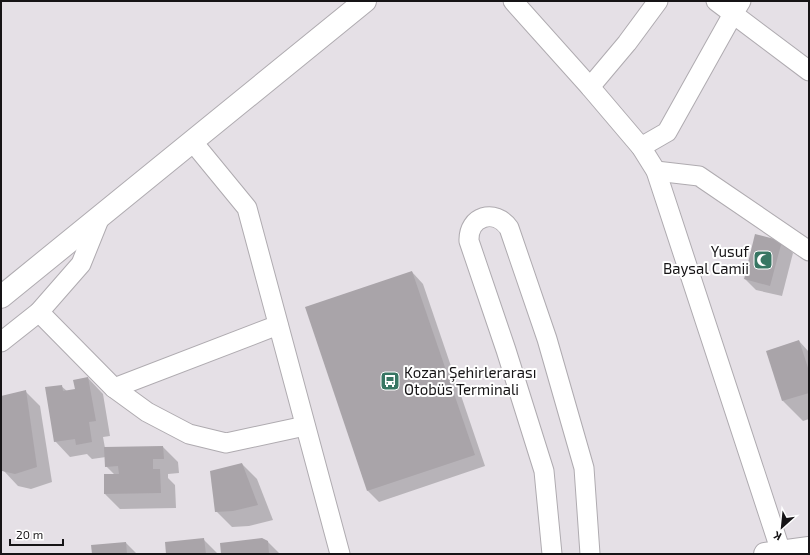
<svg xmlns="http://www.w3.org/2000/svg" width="810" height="555" font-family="'Exo 2',sans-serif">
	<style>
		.shadow { fill: #0003 }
		.building { fill: #a9a4a9 }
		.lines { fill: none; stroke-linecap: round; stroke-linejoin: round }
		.minor-casing { stroke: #afabb0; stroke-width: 21 }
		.major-casing { stroke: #afabb0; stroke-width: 24 }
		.minor { stroke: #fff; stroke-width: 19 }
		.major { stroke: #fff; stroke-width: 22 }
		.labels { text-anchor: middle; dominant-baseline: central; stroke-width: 4; stroke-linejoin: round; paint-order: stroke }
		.poi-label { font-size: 15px; fill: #161416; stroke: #fff; text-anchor: end }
	</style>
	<rect width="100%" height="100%" fill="#e5e0e6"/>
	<g class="shadow">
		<polygon points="781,242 793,253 782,296 756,290 745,279"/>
		<polygon points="412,272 423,284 485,466 379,502 368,491"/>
		<polygon points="799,341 809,352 809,419 803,421 783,401"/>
		<polygon points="88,378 103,394 110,436 103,437 105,448 163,447 178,462 179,473 168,474 168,478 175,485 176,508 120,509 105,494 105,475 115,475 106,466 106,457 92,459 87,454 70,457 55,441 61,386 67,391 76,390"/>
		<polygon points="25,391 40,406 52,482 31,489 18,486 3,470 1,458 1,397"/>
		<polygon points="242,464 257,479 273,520 249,526 232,527 216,511"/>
		<polygon points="204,540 218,554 167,554"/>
		<polygon points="268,542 280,554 222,554"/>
		<polygon points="126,543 137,554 93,554"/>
	</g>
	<g class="building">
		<polygon points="755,234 782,241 770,286 744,279"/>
		<polygon points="412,271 475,455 367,491 305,307"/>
		<polygon points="799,340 809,371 809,393 782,401 766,351"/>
		<polygon points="88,377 96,421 89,422 92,442 76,445 75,439 54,442 45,387 62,385 63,391 75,389 73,380"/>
		<polygon points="26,390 37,467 15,474 2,471 1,464 1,396"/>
		<polygon points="163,446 164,459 153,459 153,469 160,469 161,493 104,494 104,474 119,474 118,466 105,467 104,447"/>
		<polygon points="242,463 258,505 233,511 215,512 210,471"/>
		<polygon points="204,538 206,554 166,554 165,542"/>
		<polygon points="262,538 268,541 269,554 221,554 220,543"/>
		<polygon points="126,542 127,554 92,554 91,545"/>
	</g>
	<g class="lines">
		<g class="minor-casing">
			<g id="minor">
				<polyline points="513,1 590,87 641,147 656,171 781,552"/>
				<polyline points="716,1 809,71"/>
				<polyline points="590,87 627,43 658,1"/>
				<polyline points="192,141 247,208 340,554"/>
				<polyline points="641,147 667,132 733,14 741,1"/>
				<polyline points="656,171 699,176 809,251"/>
				<polyline points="39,312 114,388 147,412 189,434 226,443 305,426"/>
				<polyline points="1,342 39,312 81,264 100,217"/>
				<polyline points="114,388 278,325"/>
				<path d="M 552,554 L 544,471 L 506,350 L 469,241 C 468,216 495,208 509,228 L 547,339 L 584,468 L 590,554"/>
			</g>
		</g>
		<g class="major-casing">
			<g id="major">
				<polyline points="1,297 365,1"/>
				<polyline points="765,554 809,548"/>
			</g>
		</g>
		<use href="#minor" class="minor"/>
		<use href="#major" class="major"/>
	</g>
	<defs>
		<g id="mosque-square" transform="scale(1)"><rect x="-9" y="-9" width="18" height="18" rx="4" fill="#387663" stroke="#fff"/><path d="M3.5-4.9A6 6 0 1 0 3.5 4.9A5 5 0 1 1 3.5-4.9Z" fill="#fff"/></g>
		<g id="bus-square" transform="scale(1)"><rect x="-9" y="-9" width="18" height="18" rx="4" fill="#387663" stroke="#fff"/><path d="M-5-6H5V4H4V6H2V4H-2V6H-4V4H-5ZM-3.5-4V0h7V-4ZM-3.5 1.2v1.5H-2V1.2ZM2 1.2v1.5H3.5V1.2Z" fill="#fff"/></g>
	</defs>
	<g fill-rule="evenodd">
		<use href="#mosque-square" x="763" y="260"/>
		<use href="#bus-square" x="390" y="381"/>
	</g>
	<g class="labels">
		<g class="poi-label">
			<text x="749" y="251">Yusuf<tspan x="749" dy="17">Baysal Camii</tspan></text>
			<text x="404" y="372" text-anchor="start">Kozan Şehirlerarası<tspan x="404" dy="17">Otobüs Terminali</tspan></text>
		</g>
	</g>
	<rect width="810" height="555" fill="none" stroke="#161416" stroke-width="4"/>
	<g transform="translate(782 527) rotate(207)" stroke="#ffffff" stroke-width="3" paint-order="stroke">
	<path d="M0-3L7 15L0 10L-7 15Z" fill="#161416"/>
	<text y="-6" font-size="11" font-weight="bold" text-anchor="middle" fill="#161416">K</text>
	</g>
	<path d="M10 539v6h53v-6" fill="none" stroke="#161416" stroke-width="2"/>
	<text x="16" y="539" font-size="12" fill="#161416" stroke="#ffffff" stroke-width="3" paint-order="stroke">20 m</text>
</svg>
